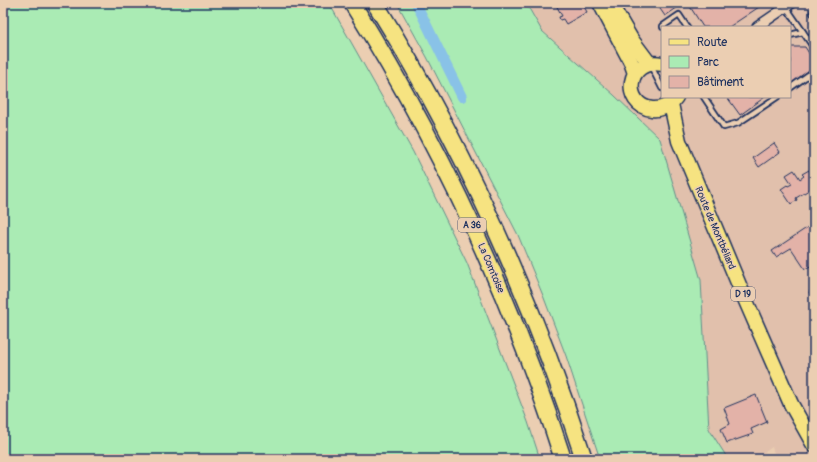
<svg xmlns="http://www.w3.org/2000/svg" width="817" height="462" font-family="Pangolin,sans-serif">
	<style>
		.built { fill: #e1c0ac; fill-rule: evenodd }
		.green { fill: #aaebb4; stroke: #628d89 }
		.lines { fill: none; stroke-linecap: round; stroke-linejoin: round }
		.canal { stroke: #89c2e7; stroke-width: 10 }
		.building { fill: #e3b2a8; stroke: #1b2f5e }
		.service-casing { stroke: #1b2f5e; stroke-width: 8 }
		.minor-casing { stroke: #1b2f5e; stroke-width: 12 }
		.primary-casing { stroke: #1b2f5e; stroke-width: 17 }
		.motorway-casing { stroke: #1b2f5e; stroke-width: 19 }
		.service { stroke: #ebceb2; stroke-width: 4.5 }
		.minor { stroke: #ebceb2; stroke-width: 9 }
		.primary { stroke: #f6e381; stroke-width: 14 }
		.motorway { stroke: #f6e381; stroke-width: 16 }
		.labels { text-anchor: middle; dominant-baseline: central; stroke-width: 3; stroke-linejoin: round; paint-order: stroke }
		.shield { fill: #ebceb2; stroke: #595f77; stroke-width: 1 }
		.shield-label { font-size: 9px; font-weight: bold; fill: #1b2f5e }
		.street-label { font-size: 10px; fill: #1b2f5e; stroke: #ebceb2 }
	</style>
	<rect width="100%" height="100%" fill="#ebceb2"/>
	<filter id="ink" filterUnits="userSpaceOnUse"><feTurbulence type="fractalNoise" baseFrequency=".025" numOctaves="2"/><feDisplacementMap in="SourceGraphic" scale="8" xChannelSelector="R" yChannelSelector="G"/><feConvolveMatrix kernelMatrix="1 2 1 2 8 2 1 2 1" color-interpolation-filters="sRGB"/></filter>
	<g filter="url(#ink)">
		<path class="built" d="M 526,3 L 814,3 L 814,459 L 776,459 L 772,447 L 755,459 L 728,459 L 709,429 L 701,280 L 614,95 L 542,31 ZM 662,27 L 790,27 L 790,97 L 662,97 Z"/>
		<g class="green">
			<polygon points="3,3 329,3 413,152 467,263 528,422 540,459 3,459"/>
			<polygon points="397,3 526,3 542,31 614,95 660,139 701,280 709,429 728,459 600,459 566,356 544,298 518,235 427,57"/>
		</g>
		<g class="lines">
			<polyline class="canal" points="416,3 462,97"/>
		</g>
		<g class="building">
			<polygon points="555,3 582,3 587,12 566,24 563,19 560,20 559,17 562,16"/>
			<polygon points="656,3 684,3 665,16"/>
			<polygon points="692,3 765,3 729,27 703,27 689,5"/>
			<polygon points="790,47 805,47 814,61 814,68 790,85"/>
			<polygon points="727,97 765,97 740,115"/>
			<polygon points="774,143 780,152 759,167 753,158"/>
			<polygon points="794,170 800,179 804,176 802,174 809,170 814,178 814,189 813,190 812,188 796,198 797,200 791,204 781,189 787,185 788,186 792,184 786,175"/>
			<polygon points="814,223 814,264 805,269 791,248 776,257 772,251"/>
			<polygon points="814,289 814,301 809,292"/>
			<polygon points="756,395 767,422 751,429 753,434 727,443 721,429 730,424 724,408"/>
		</g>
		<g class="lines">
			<g class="service-casing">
				<g id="service">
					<polyline points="786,7 814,48"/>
					<polyline points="814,8 813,13 814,14"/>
					<polyline points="663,27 663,26 679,15 687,27"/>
					<polyline points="790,35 803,32"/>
					<polyline points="651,66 662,88"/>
					<polyline points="790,88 814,71"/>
					<polyline points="704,97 724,127 738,123 777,97"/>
				</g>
			</g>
			<g class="minor-casing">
				<polyline id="minor" points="757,27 792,3"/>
			</g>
			<g class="primary-casing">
				<g id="primary">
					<polyline points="600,3 631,62 635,73"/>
					<polyline points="610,3 631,39 649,63"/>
					<path d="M 662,64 C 626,57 621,105 652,109 C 662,110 670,105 676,97"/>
					<polyline points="671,104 679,141 739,285 791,404 814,445"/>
				</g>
			</g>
			<g class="motorway-casing">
				<g id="motorway">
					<path d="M 352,3 C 441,146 512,299 563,459"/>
					<path d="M 375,3 C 463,145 533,300 584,459"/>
				</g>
			</g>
			<use href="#service" class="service"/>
			<use href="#minor" class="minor"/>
			<use href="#primary" class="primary"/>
			<use href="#motorway" class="motorway"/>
		</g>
	</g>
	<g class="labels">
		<g class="shield">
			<rect x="458" y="218" width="28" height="14" rx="3"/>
			<rect x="731" y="287" width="24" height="14" rx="3"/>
		</g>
		<g class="shield-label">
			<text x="472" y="225">A 36</text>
			<text x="743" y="294">D 19</text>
		</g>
		<g class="street-label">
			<text transform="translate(715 228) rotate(67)">Route de Montbéliard</text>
			<text transform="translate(491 268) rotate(67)">La Comtoise</text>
		</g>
	</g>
	<rect width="817" height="462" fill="none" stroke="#ebceb2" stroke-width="16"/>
	<rect x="8" y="8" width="801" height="446" fill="none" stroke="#1b2f5e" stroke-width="1.5" filter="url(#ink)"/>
	<rect x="661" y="26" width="130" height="72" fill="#ebceb2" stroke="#988e90"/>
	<rect x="669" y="39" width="20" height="6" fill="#f6e381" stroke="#988e90"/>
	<text x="697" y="46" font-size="12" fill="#1b2f5e">Route</text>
	<rect x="669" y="56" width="20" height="12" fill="#aaebb4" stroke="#988e90"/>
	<text x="697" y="66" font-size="12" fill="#1b2f5e">Parc</text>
	<rect x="669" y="76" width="20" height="12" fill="#e3b2a8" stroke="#988e90"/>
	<text x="697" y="86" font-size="12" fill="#1b2f5e">Bâtiment</text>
</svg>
